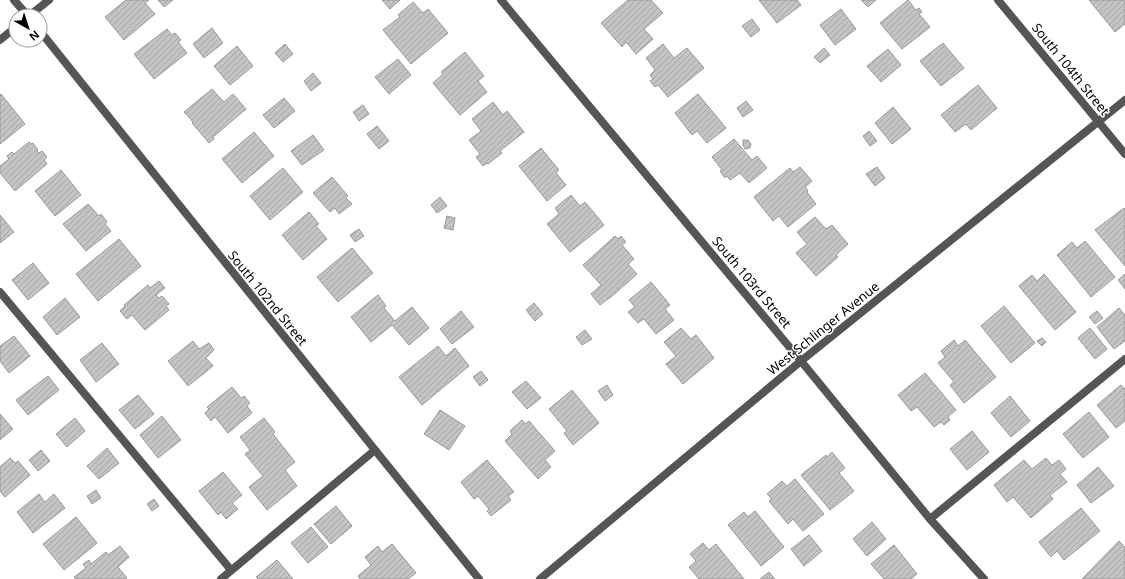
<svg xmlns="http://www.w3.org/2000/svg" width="1125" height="579" font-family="'Noto Sans',sans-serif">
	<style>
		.building { fill: url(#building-hatch); stroke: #999 }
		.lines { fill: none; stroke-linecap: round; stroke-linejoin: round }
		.lane { stroke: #555; stroke-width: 8 }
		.street { stroke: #555; stroke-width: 8 }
		.labels { text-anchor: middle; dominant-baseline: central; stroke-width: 3; stroke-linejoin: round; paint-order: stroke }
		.street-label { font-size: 13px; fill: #000; stroke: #fff }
	</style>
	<defs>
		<pattern id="building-hatch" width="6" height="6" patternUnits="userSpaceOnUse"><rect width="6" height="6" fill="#c4c4c4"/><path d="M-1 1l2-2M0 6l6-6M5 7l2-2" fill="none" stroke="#a7a7a7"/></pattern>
	</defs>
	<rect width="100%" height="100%" fill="#fff"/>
	<g class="building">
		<polygon points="126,0 149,0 145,3 155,14 124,40 105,17"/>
		<polygon points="158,0 173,0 164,7"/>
		<polygon points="382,0 400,0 390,9"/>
		<polygon points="628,0 651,0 663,13 644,29 653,39 636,54 626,42 622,47 601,23"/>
		<polygon points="759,0 797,0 801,5 777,23"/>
		<polygon points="861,0 876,0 868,7"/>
		<polygon points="908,0 916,10 919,8 922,12 919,14 930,27 902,49 880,23"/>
		<polygon points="1089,0 1125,0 1125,24 1115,32"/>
		<polygon points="413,2 423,13 428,9 448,33 411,64 383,30 400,17 398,15"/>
		<polygon points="841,9 856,29 835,45 820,25"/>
		<polygon points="752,19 760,30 751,37 742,26"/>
		<polygon points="212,28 223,43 204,58 193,44"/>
		<polygon points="167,29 172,35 175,33 181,40 178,42 187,53 154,79 134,54"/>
		<polygon points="943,43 964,68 941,86 920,61"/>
		<polygon points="285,44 293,54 283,62 275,53"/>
		<polygon points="663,44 674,58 687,48 704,68 668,97 658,85 655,87 650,81 653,79 650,75 655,70 646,58"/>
		<polygon points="237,46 253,66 230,85 214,66"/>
		<polygon points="824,48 830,55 820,63 814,57"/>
		<polygon points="888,49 901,65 881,82 867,66"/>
		<polygon points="465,52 484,76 478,81 487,92 460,115 433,83 443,74 441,72"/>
		<polygon points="398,59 411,75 389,94 375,77"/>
		<polygon points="313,73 321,83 311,91 304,81"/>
		<polygon points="978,85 997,108 971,130 966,124 955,132 941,115"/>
		<polygon points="212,89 224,102 233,94 246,109 213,137 214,139 209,143 192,123 193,122 184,112"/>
		<polygon points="1,94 25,124 0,144 0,95"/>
		<polygon points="698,94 726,128 707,143 697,131 692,135 675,113"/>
		<polygon points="284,98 295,111 274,128 263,115"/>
		<polygon points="746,101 753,110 743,117 737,108"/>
		<polygon points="493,102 503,115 507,111 524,132 500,151 502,153 488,164 487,163 483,166 476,157 480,154 469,140 481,131 472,119"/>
		<polygon points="363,105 369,114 359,121 353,112"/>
		<polygon points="893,107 911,129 892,144 875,123"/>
		<polygon points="377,126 389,141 379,149 367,134"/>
		<polygon points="869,131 877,141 870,146 863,136"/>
		<polygon points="254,132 274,156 242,183 222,159"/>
		<polygon points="313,135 324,150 302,165 291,151"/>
		<polygon points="734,139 752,160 757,156 767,168 749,183 740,173 730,180 727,176 725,178 720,171 722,170 712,157"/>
		<polygon points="743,140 748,140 751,144 750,148 745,149 743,145"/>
		<polygon points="29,142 31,144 33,143 38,150 37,151 39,153 42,151 47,157 44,160 47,164 15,191 0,173 0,166 9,159 7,156 12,152 14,154"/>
		<polygon points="541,148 559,170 556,173 566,185 547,201 519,166"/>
		<polygon points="800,167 812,181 805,187 808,191 807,192 816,204 788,227 779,216 773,221 754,197 790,168 793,172"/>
		<polygon points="877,167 885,178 875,186 866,174"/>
		<polygon points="283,168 303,192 270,220 250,196"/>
		<polygon points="61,170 81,195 55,216 35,191"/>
		<polygon points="332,177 348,196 346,198 352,204 339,214 335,208 330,212 313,193"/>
		<polygon points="571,195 580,206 585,202 604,225 570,252 547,224 559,214 555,208"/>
		<polygon points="440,197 447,206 437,213 431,205"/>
		<polygon points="88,204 99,216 101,214 107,222 105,224 111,231 86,251 63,224"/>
		<polygon points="1124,208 1125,209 1125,266 1095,230"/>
		<polygon points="309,212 319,224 316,226 327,239 303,260 282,235"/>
		<polygon points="0,215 14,232 0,243"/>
		<polygon points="447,216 455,218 453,230 444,228"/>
		<polygon points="815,217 826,229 832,225 848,244 836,255 838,257 816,276 796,253 807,244 797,232"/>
		<polygon points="359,229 364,236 355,242 350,235"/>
		<polygon points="615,236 618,239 621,236 626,242 622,245 634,259 628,264 637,274 610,298 609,298 600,305 591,294 601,285 583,265"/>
		<polygon points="119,239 141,266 98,301 76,274"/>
		<polygon points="1085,241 1115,277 1091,297 1057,255 1072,242 1077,248"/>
		<polygon points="352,248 373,273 338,302 317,277"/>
		<polygon points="33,263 49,283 28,300 12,280"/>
		<polygon points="1044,274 1076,312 1055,330 1019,286 1032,275 1037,281"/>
		<polygon points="1125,274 1125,289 1118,280"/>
		<polygon points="159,281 165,288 156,295 159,298 162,296 169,304 166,306 169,310 145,330 132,315 127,319 120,311 125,306 124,305 148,285 150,288"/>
		<polygon points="651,282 670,305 665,309 674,320 656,334 644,319 638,323 628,312 635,307 629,300"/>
		<polygon points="378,295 386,306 384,308 395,321 412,307 429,328 409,345 392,325 371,342 351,317"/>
		<polygon points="65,298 80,317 57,335 43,317"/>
		<polygon points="534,303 543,314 535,321 526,310"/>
		<polygon points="1004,306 1035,343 1011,363 981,326"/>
		<polygon points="1119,308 1125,315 1125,341 1114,349 1097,327"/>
		<polygon points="461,311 474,327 452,344 440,329"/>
		<polygon points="1097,311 1103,318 1095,324 1089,317"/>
		<polygon points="681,328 691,339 696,335 714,358 683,384 666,364 676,356 664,342"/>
		<polygon points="1090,328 1107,349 1095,359 1078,338"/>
		<polygon points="585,330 592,339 582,345 576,337"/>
		<polygon points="14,336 30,356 9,373 0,361 0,346"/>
		<polygon points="1042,338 1046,342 1042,346 1037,341"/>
		<polygon points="954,340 958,346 965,340 996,377 964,403 950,385 954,382 938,363 945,357 941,351"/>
		<polygon points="193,341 199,349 209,343 214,350 206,358 213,366 188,386 168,361"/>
		<polygon points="102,343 119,364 96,382 80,360"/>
		<polygon points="438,346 446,356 455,348 469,366 422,405 399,377"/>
		<polygon points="481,371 488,380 480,386 473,377"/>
		<polygon points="925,373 956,410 948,417 950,420 944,425 941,422 934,427 917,407 911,411 898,395"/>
		<polygon points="48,376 59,390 28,415 16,400"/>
		<polygon points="526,381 541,398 527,409 512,392"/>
		<polygon points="607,385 613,395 605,401 598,391"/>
		<polygon points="1121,385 1125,389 1125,421 1116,428 1097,405"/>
		<polygon points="232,387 241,398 244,396 250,403 247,406 252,413 228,433 215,417 211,421 205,413 209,409 207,407"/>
		<polygon points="572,390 599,423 573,445 564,433 567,431 549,409"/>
		<polygon points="138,395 154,414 135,429 119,410"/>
		<polygon points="1010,396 1030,421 1011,437 991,413"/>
		<polygon points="440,410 465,426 449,450 424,434"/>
		<polygon points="1089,412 1109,437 1083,458 1063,434"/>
		<polygon points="0,414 13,429 0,440"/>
		<polygon points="162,416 181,440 158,458 140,435"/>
		<polygon points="75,418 85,431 67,447 56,434"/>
		<polygon points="264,418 275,432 273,434 295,462 285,470 297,486 267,510 249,487 263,476 245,454 250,450 240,437"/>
		<polygon points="522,420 525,424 529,421 555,451 545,460 551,467 538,479 505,441 512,434 510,431"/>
		<polygon points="972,431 989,452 967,470 950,449"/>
		<polygon points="107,448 119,463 99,479 87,466"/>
		<polygon points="41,450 50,461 38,471 29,460"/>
		<polygon points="832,452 845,468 839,473 854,491 830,510 801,475 826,455 827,457"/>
		<polygon points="10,458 15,463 18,461 30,475 5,497 0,491 0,467"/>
		<polygon points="1046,458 1052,465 1059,460 1066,469 1060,474 1067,482 1050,495 1053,499 1031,518 1013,497 1007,502 994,485 1024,460 1032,469"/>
		<polygon points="487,460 514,492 508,496 511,500 491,516 487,511 489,509 478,496 474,499 461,482"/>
		<polygon points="1098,467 1114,486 1091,503 1077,485"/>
		<polygon points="223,472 242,495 232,503 238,509 226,519 221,512 218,515 199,491"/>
		<polygon points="795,479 824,514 803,531 793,519 788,524 769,501 772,499 767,494 782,481 787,486"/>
		<polygon points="96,490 101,498 92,504 87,496"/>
		<polygon points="39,494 45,502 54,494 65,508 33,533 17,512"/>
		<polygon points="154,499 159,506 152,511 147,504"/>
		<polygon points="336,506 352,526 331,544 314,524"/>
		<polygon points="1081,508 1100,531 1064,560 1057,551 1051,557 1039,542"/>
		<polygon points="755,511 784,547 761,566 728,525 744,512 748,517"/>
		<polygon points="76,517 97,543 64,570 43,544"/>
		<polygon points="872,522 886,539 867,556 853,539"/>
		<polygon points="311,527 328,547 308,563 291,543"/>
		<polygon points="809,535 822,551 804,566 791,549"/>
		<polygon points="1119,541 1125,547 1125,579 1082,579"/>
		<polygon points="703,543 709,550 716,544 744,579 699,579 689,567 696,561 690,554"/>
		<polygon points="392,544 416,573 408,579 360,579 358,576 371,565 365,557 378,546 382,552"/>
		<polygon points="894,545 917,574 911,579 884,579 871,564"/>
		<polygon points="120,546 129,557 118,567 127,578 125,579 76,579 74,577 86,568 83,564 89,560 91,564 106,552 108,555"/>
		<polygon points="277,560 293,579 258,579 256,577"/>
		<polygon points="769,572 775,579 760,579"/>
	</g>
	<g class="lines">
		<g class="lane">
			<polyline points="0,292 231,570"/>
			<polyline points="930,519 1125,359"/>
			<polyline points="221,579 375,450"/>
		</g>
		<g class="street">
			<polyline points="14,0 28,16"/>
			<polyline points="501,0 801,361 930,519 984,579"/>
			<polyline points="998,0 1125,154"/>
			<polyline points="29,16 49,0"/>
			<polyline points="40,31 375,450 479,579"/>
			<polyline points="0,40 16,27"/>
			<polyline points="540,579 801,361 1125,100"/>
		</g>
	</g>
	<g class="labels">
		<g class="street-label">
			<text transform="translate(1071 69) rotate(51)">South 104th Street</text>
			<text transform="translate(752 282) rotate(50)">South 103rd Street</text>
			<text transform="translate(268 298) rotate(51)">South 102nd Street</text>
			<text transform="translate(823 328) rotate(-39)">West Schlinger Avenue</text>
		</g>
	</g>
	<g transform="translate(28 28) rotate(141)"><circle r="19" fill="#ffffff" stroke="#999999"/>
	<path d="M0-3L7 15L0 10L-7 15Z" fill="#000000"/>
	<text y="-6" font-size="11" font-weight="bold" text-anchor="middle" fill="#000000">N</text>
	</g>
</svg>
